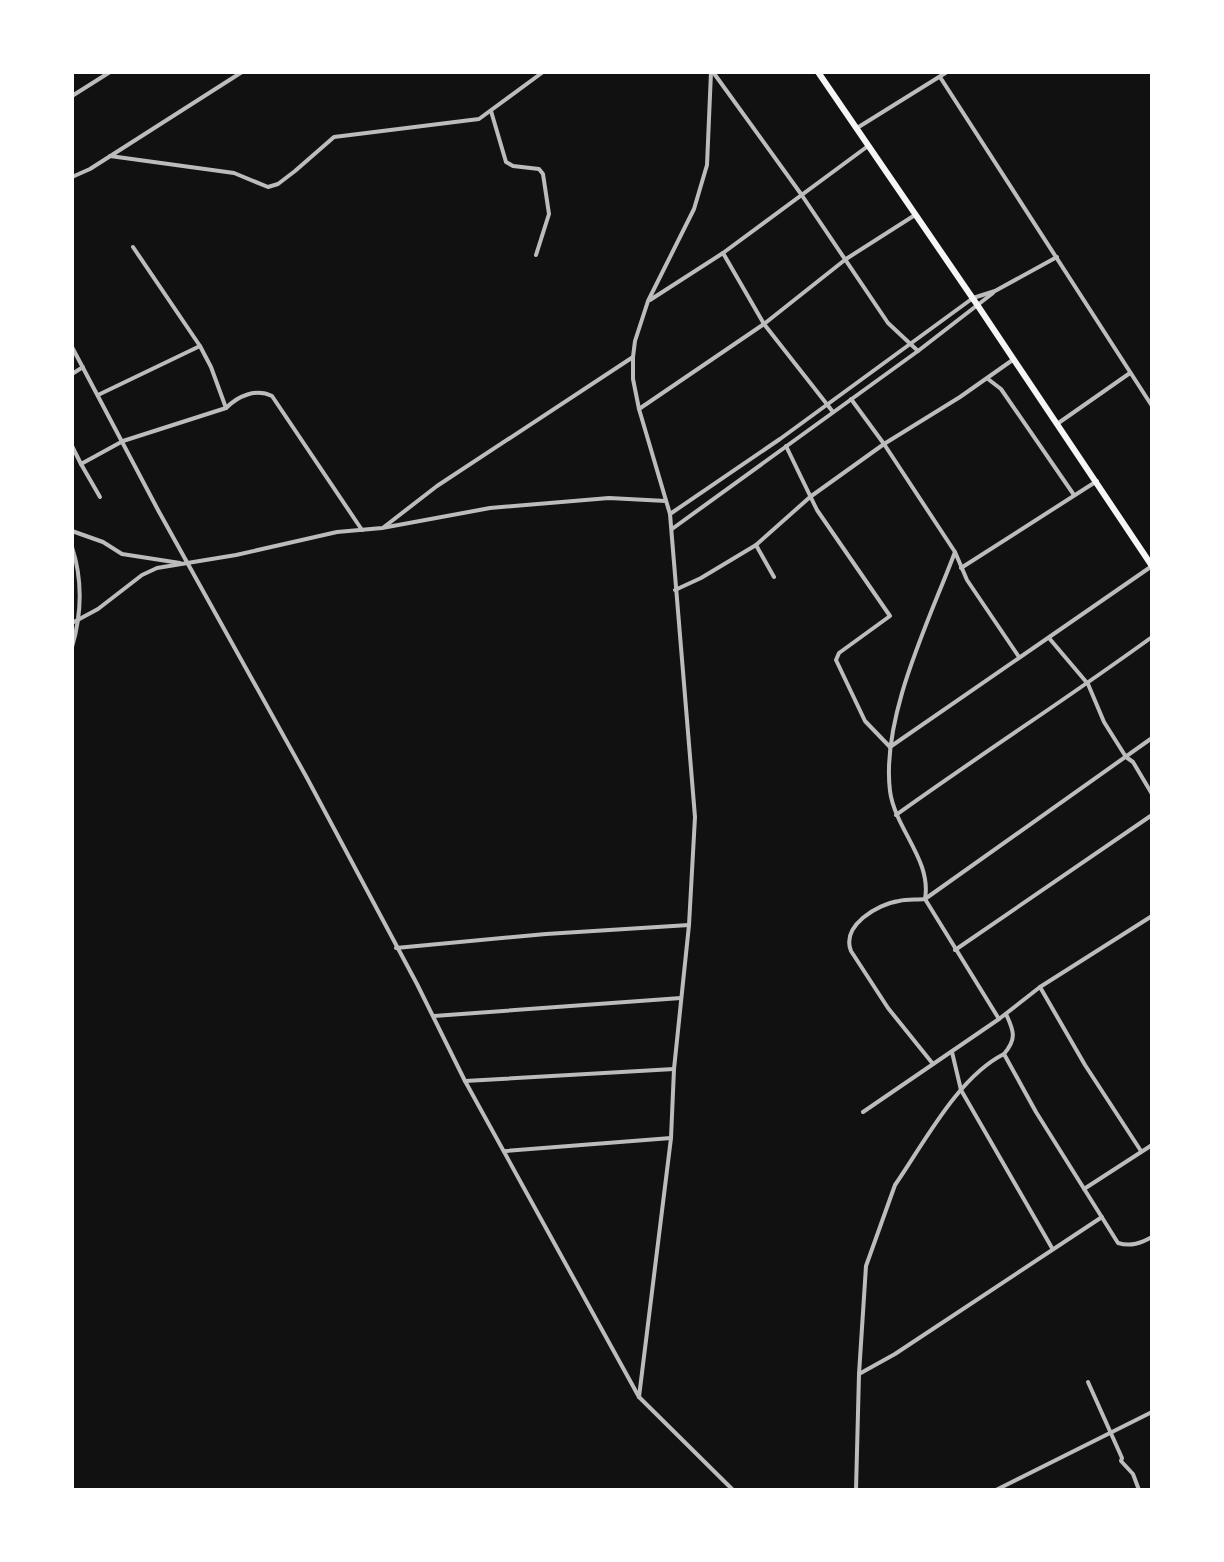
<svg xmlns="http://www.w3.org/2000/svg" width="1224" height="1562" font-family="'IBM Plex Serif',serif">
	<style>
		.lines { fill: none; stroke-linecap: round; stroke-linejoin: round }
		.minor { stroke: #bcbcbc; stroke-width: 4 }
		.primary { stroke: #f5f5f5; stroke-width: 6 }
	</style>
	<rect width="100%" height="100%" fill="#111"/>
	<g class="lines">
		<g class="minor">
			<polyline points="713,72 801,194 888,323 918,351"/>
			<polyline points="940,77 1152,406"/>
			<polyline points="72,96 110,72"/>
			<polyline points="491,111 506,162 513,166 539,169 543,174 549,214 536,255"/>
			<polyline points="857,128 947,72"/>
			<polyline points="110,156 234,173 268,187 278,184 295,171 334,137 479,119 543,72"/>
			<polyline points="72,177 90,169 242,72"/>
			<polyline points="133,247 200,346 211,367 226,408"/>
			<polyline points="723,253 764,324 833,412"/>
			<polyline points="650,300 723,253 868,146"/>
			<polyline points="72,347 158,510 307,778 417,984 465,1081 639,1397 733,1490"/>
			<polyline points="72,374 83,367"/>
			<polyline points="988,379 1001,389 1074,495"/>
			<polyline points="98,395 200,346"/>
			<polyline points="851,399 884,444 955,552 967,580 1019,657"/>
			<polyline points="639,409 764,324 846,259 915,215"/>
			<polyline points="1057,424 1130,373"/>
			<path d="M 72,446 L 81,464 L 123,441 L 226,408 C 238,396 256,388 272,396 L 362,530"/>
			<polyline points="786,446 817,510 890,616 839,653 836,660 865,721 890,747 1152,566"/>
			<polyline points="81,464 100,497"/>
			<polyline points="670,514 780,439 973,298 995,291 1057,257"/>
			<polyline points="384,527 437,486 633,357"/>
			<polyline points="672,529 918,351 993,293"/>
			<polyline points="72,531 103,542 122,554 180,563"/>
			<polyline points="756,545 774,577"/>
			<path d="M 72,547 C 83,581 82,613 72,647"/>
			<path d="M 955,552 C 929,621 881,717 890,791 C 895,829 932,860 925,899 L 999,1019"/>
			<polyline points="961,568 1097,481"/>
			<polyline points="675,590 701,578 756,545 810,497 884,444 960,397 1014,359"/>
			<polyline points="72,623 98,609 142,575 157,568 236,555 337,532 382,528 490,508 609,498 666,501"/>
			<polyline points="1049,638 1088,684 1104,722 1126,757 1133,762 1152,794"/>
			<path d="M 896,815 C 981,754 1068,698 1152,637"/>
			<polyline points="396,948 546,934 689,925"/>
			<polyline points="955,950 1152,815"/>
			<polyline points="1040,987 1085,1065 1141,1151"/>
			<path d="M 1006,1014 C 1014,1031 1017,1039 1004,1054 L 1036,1112 L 1118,1243 C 1131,1247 1141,1243 1152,1237"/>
			<polyline points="434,1016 681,998"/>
			<polyline points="952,1052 961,1090 1052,1248"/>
			<path d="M 933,1064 L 888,1008 L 851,951 C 841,926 877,904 899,901 C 907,899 917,900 925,899 L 1152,738"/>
			<polyline points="465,1081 674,1069"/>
			<polyline points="863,1112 999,1019 1040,987 1152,916"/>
			<polyline points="506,1151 671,1138"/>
			<polyline points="1084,1189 1152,1145"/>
			<path d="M 859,1374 L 866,1266 L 895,1185 C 924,1143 958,1077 1004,1054"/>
			<polyline points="1088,1382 1122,1458 1121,1461 1133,1474 1139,1490"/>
			<polyline points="639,1397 671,1138 674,1069 689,925 695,817 670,514 639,409 633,379 633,357 635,341 648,301 694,209 707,165 711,72"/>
			<polyline points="856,1490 859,1374 895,1354 1102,1217"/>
			<polyline points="996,1490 1152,1412"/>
		</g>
		<polyline class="primary" points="818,72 978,306 1152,566"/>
	</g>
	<rect width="1224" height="1562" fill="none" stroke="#ffffff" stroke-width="148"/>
</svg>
